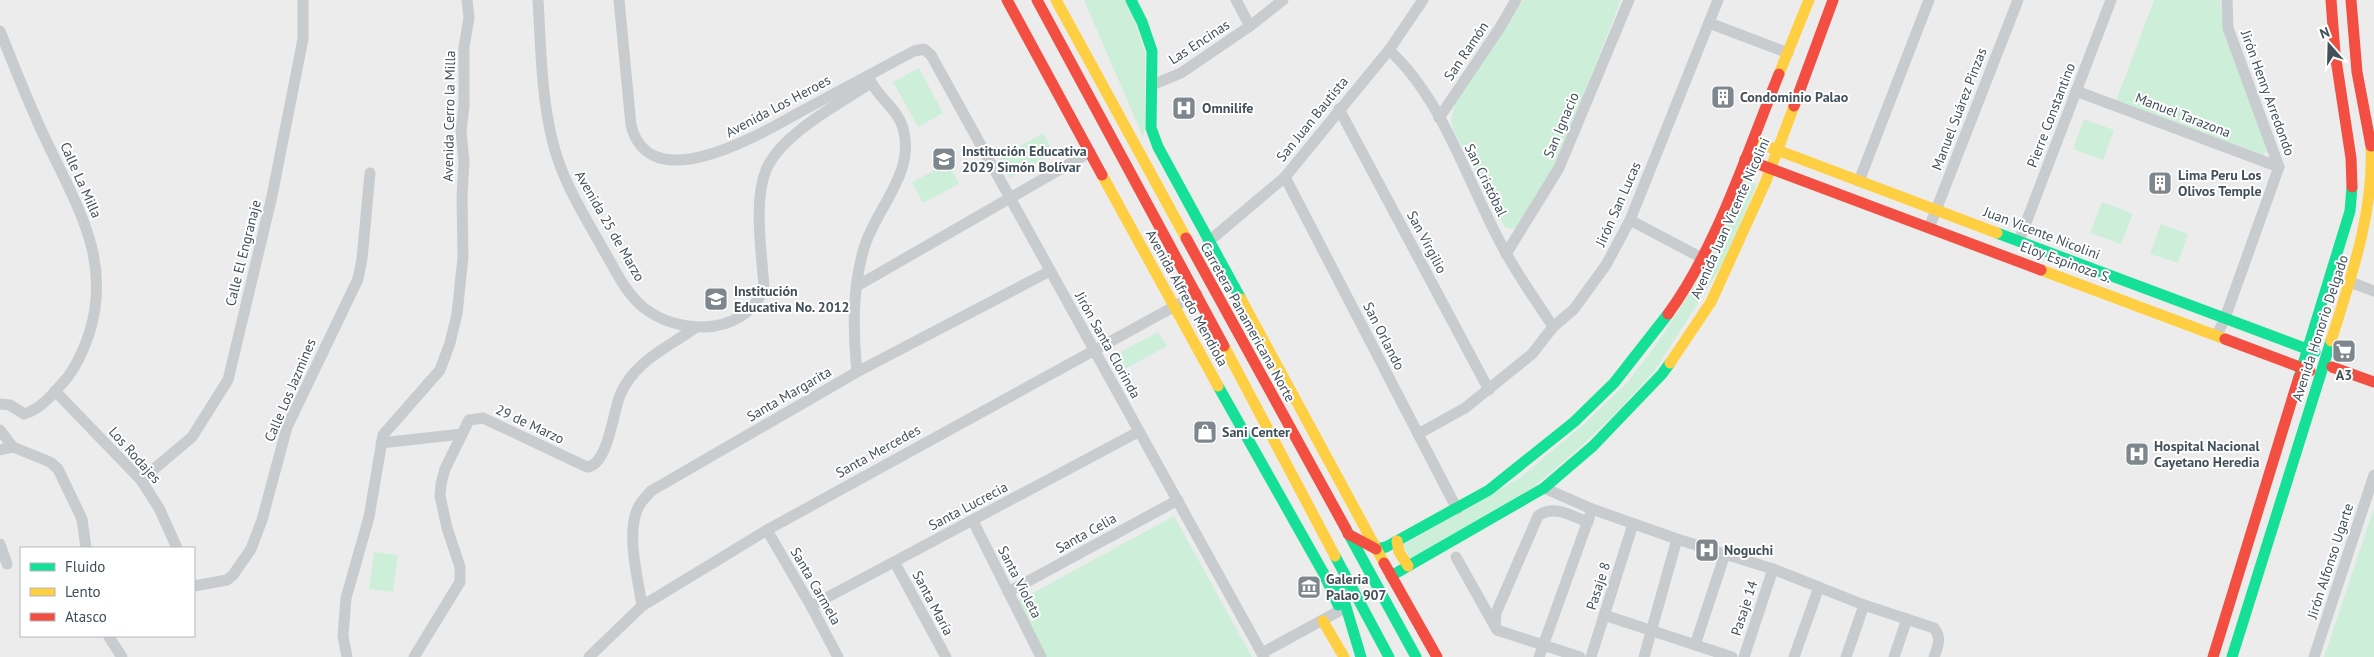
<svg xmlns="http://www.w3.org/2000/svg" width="2374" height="657" font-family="'PT Sans',sans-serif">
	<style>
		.green { fill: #cdefd9 }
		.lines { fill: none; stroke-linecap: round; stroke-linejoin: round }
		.street { stroke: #c8ccce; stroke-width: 11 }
		.fast { stroke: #16e098; stroke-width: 11 }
		.slow { stroke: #ffcf43; stroke-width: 11 }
		.jam { stroke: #f24e42; stroke-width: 11 }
		.labels { text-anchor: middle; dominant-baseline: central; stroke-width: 4; stroke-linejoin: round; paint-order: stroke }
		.street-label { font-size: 14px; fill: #42505a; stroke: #fff }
		.poi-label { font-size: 14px; font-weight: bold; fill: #42505a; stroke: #fff; text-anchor: start }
	</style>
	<rect width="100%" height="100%" fill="#edecec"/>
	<g class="green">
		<polygon points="1084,0 1129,0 1145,53 1145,126 1143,137"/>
		<polygon points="1523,0 1621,0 1556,165 1525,216 1515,228 1510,229 1505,227 1454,132 1451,120 1455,104"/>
		<polygon points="2154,0 2220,0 2224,29 2267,150 2264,155 2116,101"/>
		<polygon points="919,68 943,113 918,127 893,82"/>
		<polygon points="2084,119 2114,130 2103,160 2073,149"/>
		<polygon points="1043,133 1054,153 1010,178 999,158"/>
		<polygon points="948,163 959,184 923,203 912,182"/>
		<polygon points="1745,179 1757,184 1723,264 1655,370 1616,413 1575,452 1532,488 1410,559 1403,545 1521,477 1585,423 1628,382 1663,335 1694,286 1714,250"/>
		<polygon points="2102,202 2133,214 2121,244 2090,233"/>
		<polygon points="2161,224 2188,234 2178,263 2150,254"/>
		<polygon points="1158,332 1167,346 1121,371 1113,356"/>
		<polygon points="2374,508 2374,657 2324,657"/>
		<polygon points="1174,516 1252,657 1046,657 1018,601"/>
		<polygon points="374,552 398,555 393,592 369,589"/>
	</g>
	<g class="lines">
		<g class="street">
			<path d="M 538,0 C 541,47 541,94 552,139 C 561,179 583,213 603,249 C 615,269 625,293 644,308 C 661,321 683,327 704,327 C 731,326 754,313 764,288 C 762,253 753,203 766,170 C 781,134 839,104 871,83"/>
			<path d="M 619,0 L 631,125 C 651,205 773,126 813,105 C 847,87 880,69 914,51 L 924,49 L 931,55 L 1264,657"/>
			<polyline points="1236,0 1250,26"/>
			<polyline points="1709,23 1788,53"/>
			<path d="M 0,31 C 15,68 29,105 46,140 C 76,205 113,260 89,334 C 84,349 77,365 67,378 C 55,391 42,409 24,414 L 10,405 L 0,404"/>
			<path d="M 1389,50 C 1445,101 1469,188 1506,253 C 1520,279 1538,303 1553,327"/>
			<polyline points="1152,85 1181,73 1250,26 1283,0"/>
			<polyline points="2076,91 2279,167"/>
			<polyline points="1339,109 1489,390"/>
			<polyline points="1439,118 1499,29 1516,0"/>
			<polyline points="1285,177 1457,509"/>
			<polyline points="1859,181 1929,0"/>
			<polyline points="1630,220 1702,258"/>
			<polyline points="1929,228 2018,0"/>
			<polyline points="2019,241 2111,0"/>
			<polyline points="1208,242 1285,177 1389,50 1423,0"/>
			<polyline points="1506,254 1559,168 1629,0"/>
			<polyline points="2350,282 2374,291"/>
			<polyline points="857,286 1090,152"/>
			<polyline points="2217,335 2225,318 2279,167 2228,28 2227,0"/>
			<path d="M 857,372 C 853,331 852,289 864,248 C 876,208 916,173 903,128 C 897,108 877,97 869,78"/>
			<polyline points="55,391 141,480 159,508 177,548"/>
			<polyline points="0,430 13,447"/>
			<polyline points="1418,434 1465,408 1532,354 1553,327 1574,309 1606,265 1630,220 1718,0"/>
			<polyline points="381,443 462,434"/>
			<polyline points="13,447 50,462 58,469 82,519 86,548"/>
			<polyline points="0,450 13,447"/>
			<polyline points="141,480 192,437 228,380 272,196 303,39 303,0"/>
			<path d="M 1544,488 L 1592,509 L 1677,539 L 1773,569 L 1864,605 L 1934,628 C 1942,638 1938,646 1934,657"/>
			<polyline points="973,521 1041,657"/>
			<polyline points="767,530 811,606 838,657"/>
			<polyline points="0,544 7,564"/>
			<polyline points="1456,557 1497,630 1580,657"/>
			<polyline points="895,563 946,657"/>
			<polyline points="194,586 227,580 233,575 251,549 262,520 287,427 358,279 362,259 370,173"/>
			<polyline points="1008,592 1178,500"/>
			<path d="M 642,606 C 638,578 625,531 639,506 C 642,500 647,496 651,491 L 857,372 L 1050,271"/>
			<polyline points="811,606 1138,432"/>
			<polyline points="1604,615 1732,657"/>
			<path d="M 1495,626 L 1496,613 L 1538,516 C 1553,504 1572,516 1588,522"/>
			<polyline points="109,637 122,657"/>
			<polyline points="1695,645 1725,554"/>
			<polyline points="1262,653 1339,611"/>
			<polyline points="347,657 343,636 346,598 369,517 383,435 440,370 450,343 457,314 463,257 462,196 464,161 461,131 464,106 464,47 469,18 467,0"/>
			<path d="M 414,657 L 460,582 L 460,567 L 447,528 L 440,496 L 441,484 L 445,469 L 469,420 L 483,418 L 587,467 C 608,465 613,413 620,395 C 635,360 668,348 696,327"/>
			<polyline points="589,657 642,606 767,530 1197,294"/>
			<polyline points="1539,657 1590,515"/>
			<polyline points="1591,657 1633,524"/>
			<polyline points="1644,657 1677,539"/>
			<polyline points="1744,657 1773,569"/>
			<polyline points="1794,657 1819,587"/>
			<polyline points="1846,657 1864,605"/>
			<polyline points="1894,657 1907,619"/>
			<polyline points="2314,657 2374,475"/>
		</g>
		<g class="fast">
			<polyline points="1131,0 1142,22 1152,51 1151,128 1158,147 1241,299"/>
			<polyline points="1997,233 2315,352"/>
			<polyline points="2299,377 2350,211 2352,187"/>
			<polyline points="1218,386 1324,574 1338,605"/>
			<polyline points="1346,529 1416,657"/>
			<polyline points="1376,549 1386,547 1489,490 1574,422 1614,383 1668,314"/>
			<polyline points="1335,556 1389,657"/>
			<polyline points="1391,576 1544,488 1593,446 1662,374 1670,363"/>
			<polyline points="1340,587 1361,657"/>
			<polyline points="2232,657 2331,341"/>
		</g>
		<g class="slow">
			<polyline points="1056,0 1186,238"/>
			<polyline points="1779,74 1809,0"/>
			<polyline points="1753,141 1997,233"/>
			<polyline points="1102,175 1218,386"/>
			<polyline points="2041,270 2225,339"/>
			<polyline points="1241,299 1384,563"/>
			<path d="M 2331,341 C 2351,277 2374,213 2371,146"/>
			<polyline points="1224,346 1335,556"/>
			<polyline points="1670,363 1711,302 1766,181 1794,106"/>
			<polyline points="1397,541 1399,552 1408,566"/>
			<polyline points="1323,621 1344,657"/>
		</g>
		<g class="jam">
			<polyline points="1007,0 1102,175"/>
			<polyline points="1037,0 1224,346"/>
			<polyline points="2331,0 2335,53 2351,158 2352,187"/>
			<polyline points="2351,0 2357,72 2371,146"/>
			<polyline points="1794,106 1833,0"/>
			<polyline points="1745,159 2041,270"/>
			<polyline points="1186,238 1346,529"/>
			<path d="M 1668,314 C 1717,247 1747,152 1779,74"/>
			<polyline points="2225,339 2310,371"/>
			<polyline points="2332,367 2374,382"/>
			<polyline points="1348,534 1376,549"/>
			<polyline points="1384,563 1437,657"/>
			<polyline points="2213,657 2299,377"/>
		</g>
	</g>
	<defs>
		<g id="building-square" transform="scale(1.25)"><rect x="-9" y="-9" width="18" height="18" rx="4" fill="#7e878d" stroke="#fff"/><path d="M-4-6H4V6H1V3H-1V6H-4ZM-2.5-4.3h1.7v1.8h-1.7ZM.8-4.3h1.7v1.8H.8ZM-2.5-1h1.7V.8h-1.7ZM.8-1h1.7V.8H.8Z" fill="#fff"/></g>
		<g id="hospital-square" transform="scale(1.25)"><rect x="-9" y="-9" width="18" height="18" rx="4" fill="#7e878d" stroke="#fff"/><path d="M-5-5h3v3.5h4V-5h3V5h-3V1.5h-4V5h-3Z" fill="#fff"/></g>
		<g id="school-square" transform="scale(1.25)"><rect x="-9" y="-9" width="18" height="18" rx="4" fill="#7e878d" stroke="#fff"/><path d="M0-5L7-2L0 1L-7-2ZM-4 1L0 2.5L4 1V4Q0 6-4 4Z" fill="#fff"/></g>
		<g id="supermarket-square" transform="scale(1.25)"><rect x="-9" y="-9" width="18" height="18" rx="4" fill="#7e878d" stroke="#fff"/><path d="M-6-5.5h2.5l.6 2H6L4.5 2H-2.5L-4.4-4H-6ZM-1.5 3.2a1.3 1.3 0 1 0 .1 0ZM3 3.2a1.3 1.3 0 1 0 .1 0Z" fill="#fff"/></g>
		<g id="shop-square" transform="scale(1.25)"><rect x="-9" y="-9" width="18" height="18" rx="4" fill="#7e878d" stroke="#fff"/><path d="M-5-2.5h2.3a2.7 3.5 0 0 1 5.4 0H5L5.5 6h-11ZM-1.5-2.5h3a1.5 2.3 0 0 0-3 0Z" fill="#fff"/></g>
		<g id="museum-square" transform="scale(1.25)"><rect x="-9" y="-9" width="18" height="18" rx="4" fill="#7e878d" stroke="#fff"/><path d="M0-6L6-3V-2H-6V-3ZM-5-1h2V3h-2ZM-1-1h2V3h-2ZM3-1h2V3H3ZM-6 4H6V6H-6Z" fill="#fff"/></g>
	</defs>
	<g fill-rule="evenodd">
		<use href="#building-square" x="1723" y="97"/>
		<use href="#hospital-square" x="1184" y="108"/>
		<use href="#school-square" x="944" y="159"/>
		<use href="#building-square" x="2160" y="183"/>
		<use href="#school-square" x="716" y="299"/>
		<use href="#supermarket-square" x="2344" y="351"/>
		<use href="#shop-square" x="1205" y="432"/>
		<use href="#hospital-square" x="2137" y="454"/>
		<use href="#hospital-square" x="1707" y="550"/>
		<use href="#museum-square" x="1309" y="587"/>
	</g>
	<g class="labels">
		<g class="street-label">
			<text transform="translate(1199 42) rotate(-33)">Las Encinas</text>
			<text transform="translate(1466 51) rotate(-56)">San Ramón</text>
			<text transform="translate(2268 93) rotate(70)">Jirón Henry Arredondo</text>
			<text transform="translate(778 106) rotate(-28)">Avenida Los Heroes</text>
			<text transform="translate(1959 109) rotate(-69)">Manuel Suárez Pinzas</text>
			<text transform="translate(2051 115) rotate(-69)">Pierre Constantino</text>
			<text transform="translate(2183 115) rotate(21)">Manuel Tarazona</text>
			<text transform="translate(449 116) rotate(-89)">Avenida Cerro la Milla</text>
			<text transform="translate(1312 119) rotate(-51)">San Juan Bautista</text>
			<text transform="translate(1561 125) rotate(-67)">San Ignacio</text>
			<text transform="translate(81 180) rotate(66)">Calle La Milla</text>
			<text transform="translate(1486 180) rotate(64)">San Cristóbal</text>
			<text transform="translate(1618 204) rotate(-66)">Jirón San Lucas</text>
			<text transform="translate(1730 218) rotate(-66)">Avenida Juan Vicente Nicolini</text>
			<text transform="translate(610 226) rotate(60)">Avenida 25 de Marzo</text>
			<text transform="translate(2042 233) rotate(21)">Juan Vicente Nicolini</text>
			<text transform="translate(1427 242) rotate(62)">San Virgilio</text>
			<text transform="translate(243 253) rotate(-76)">Calle El Engranaje</text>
			<text transform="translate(2066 262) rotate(20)">Eloy Espinoza S.</text>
			<text transform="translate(1187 298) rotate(61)">Avenida Alfredo Mendiola</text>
			<text transform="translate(1248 322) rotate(61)">Carretera Panamericana Norte</text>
			<text transform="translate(2320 328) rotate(-72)">Avenida Honorio Delgado</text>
			<text transform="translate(1384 336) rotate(63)">San Orlando</text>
			<text transform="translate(1108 345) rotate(61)">Jirón Santa Clorinda</text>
			<text transform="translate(290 390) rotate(-67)">Calle Los Jazmines</text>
			<text transform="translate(789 394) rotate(-30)">Santa Margarita</text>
			<text transform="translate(530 424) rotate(25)">29 de Marzo</text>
			<text transform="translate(878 451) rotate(-29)">Santa Mercedes</text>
			<text transform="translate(135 455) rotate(48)">Los Rodajes</text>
			<text transform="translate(968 506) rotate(-28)">Santa Lucrecia</text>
			<text transform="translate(1086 533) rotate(-29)">Santa Celia</text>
			<text transform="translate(2330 561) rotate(-72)">Jirón Alfonso Ugarte</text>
			<text transform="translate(1020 582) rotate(63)">Santa Violeta</text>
			<text transform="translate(816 586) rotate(60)">Santa Carmela</text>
			<text transform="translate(1598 586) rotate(-72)">Pasaje 8</text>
			<text transform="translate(933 603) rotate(62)">Santa María</text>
			<text transform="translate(1744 608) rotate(-72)">Pasaje 14</text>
		</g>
		<g class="poi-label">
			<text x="1740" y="97">Condominio Palao</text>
			<text x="1202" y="108">Omnilife</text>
			<text x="962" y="151">Institución Educativa<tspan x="962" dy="16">2029 Simón Bolívar</tspan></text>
			<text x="2178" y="175">Lima Peru Los<tspan x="2178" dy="16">Olivos Temple</tspan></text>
			<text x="734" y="291">Institución<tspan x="734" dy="16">Educativa No. 2012</tspan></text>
			<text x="2344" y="375" text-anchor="middle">A3</text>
			<text x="1222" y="432">Sani Center</text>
			<text x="2154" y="446">Hospital Nacional<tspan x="2154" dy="16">Cayetano Heredia</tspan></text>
			<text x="1724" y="550">Noguchi</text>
			<text x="1326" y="579">Galeria<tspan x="1326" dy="16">Palao 907</tspan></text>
		</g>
	</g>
	<rect x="20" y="547" width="175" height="90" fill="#ffffff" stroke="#b3b9bd"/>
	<rect x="30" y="563" width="25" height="8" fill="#16e098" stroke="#b3b9bd"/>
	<text x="65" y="572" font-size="15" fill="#42505a">Fluido</text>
	<rect x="30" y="588" width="25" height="8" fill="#ffcf43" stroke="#b3b9bd"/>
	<text x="65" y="597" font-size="15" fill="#42505a">Lento</text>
	<rect x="30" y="613" width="25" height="8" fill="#f24e42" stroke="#b3b9bd"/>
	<text x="65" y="622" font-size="15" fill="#42505a">Atasco</text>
	<g transform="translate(2329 45) rotate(340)" stroke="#ffffff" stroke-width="4" paint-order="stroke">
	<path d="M0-4L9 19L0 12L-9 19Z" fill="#42505a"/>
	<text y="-8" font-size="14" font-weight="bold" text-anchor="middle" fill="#42505a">N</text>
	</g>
</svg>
